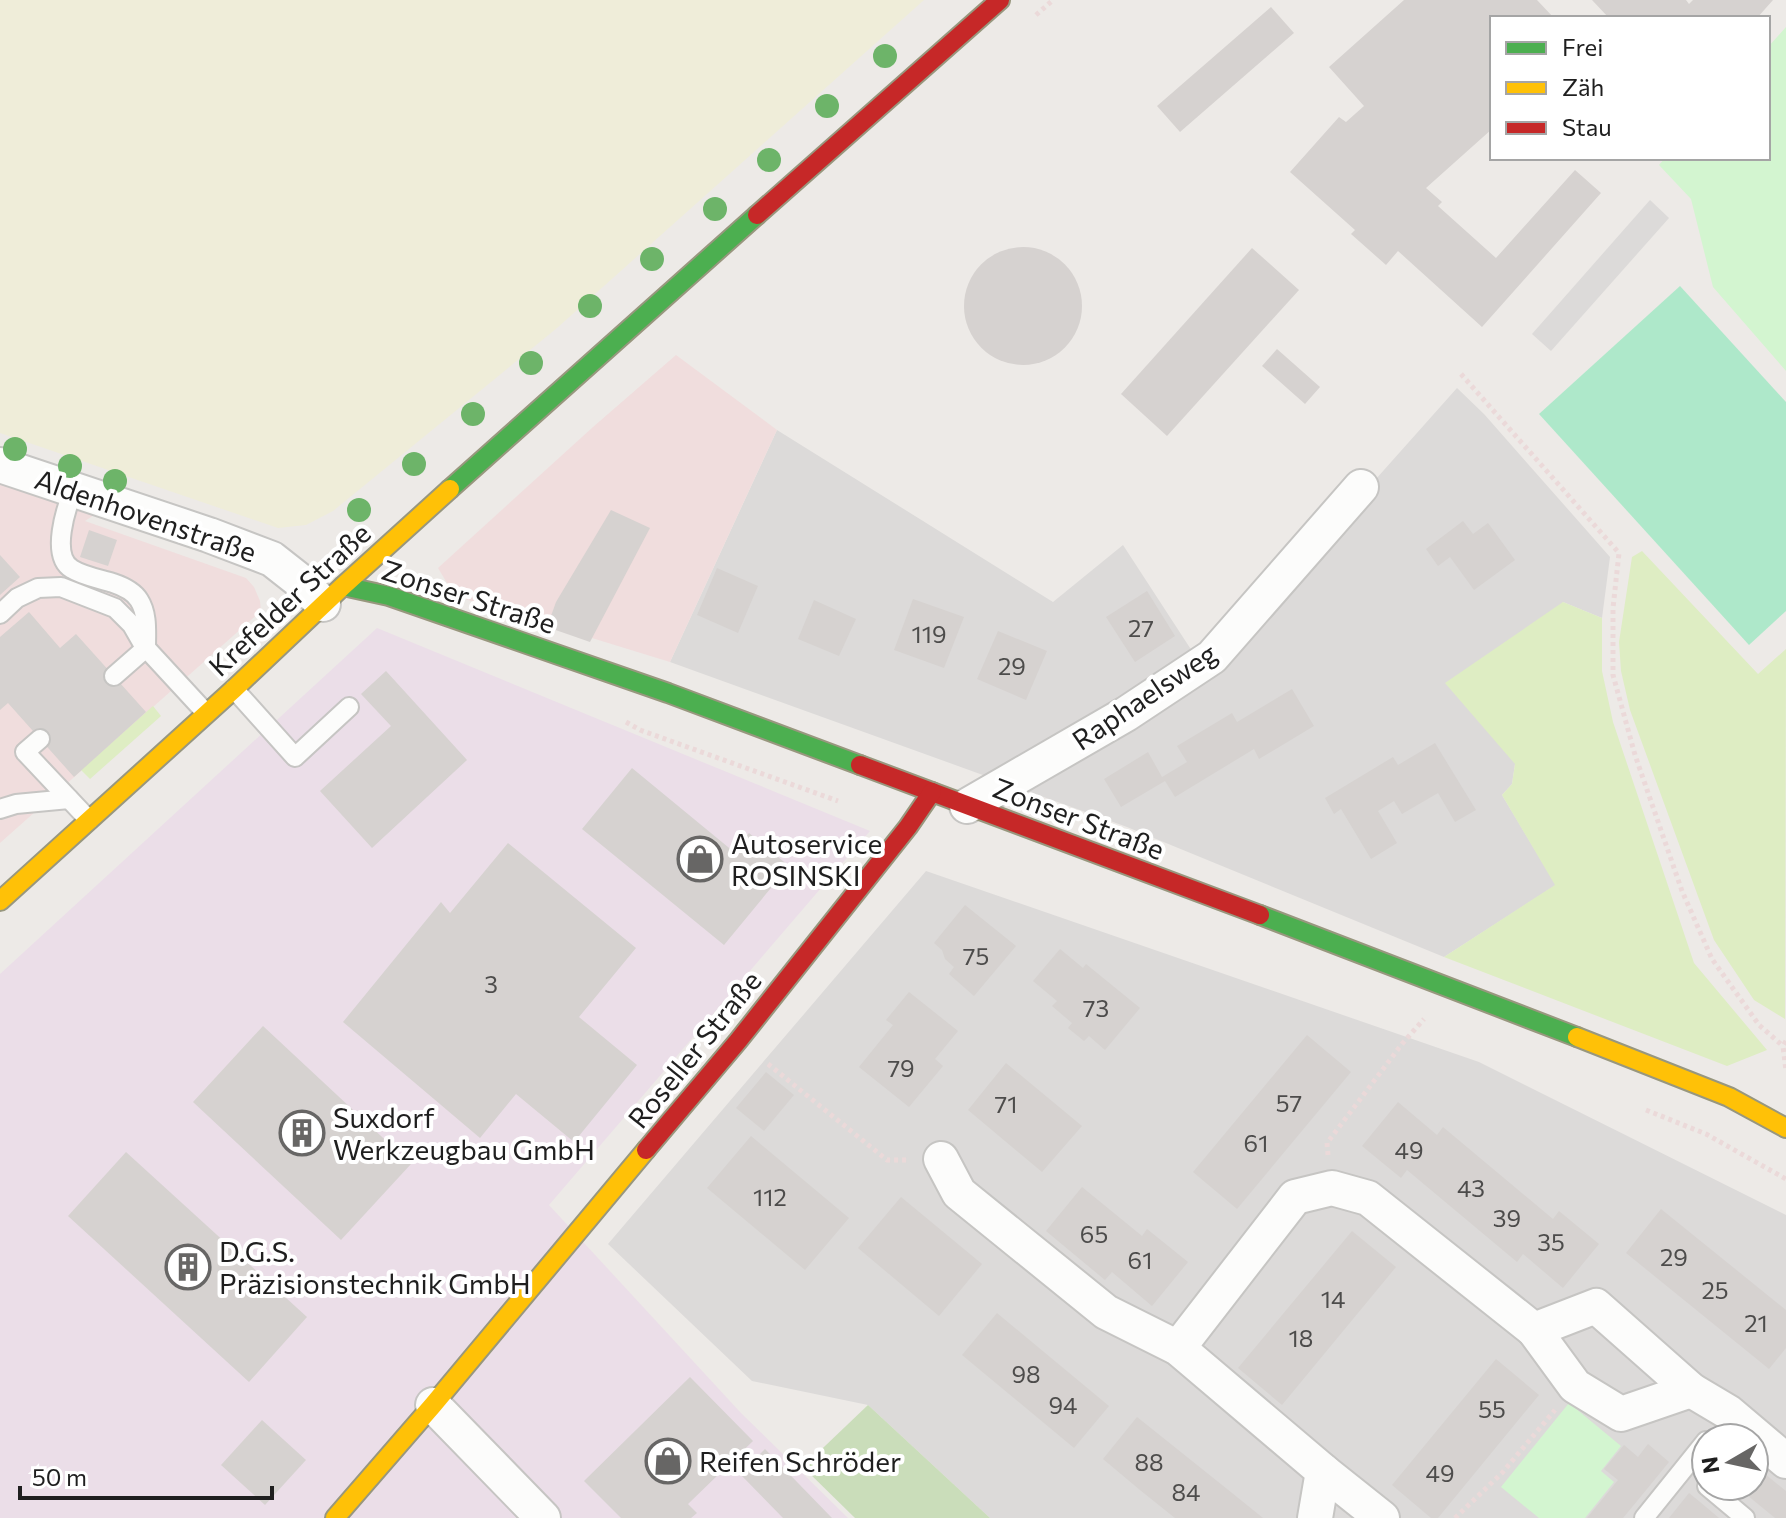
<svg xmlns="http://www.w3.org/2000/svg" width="1786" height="1518" font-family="Commissioner,sans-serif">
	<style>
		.residential { fill: #dcdad9; fill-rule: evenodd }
		.commercial { fill: #f0dddd }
		.industrial { fill: #ebdee8 }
		.farmland { fill: #efedd9 }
		.grass { fill: #deedc3 }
		.forest { fill: #caddba }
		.park { fill: #d3f5d0 }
		.pitch { fill: #aee8ca }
		.building { fill: #d6d2d0 }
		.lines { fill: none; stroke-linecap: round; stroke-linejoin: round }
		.lane-casing { stroke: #c6c5c3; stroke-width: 22 }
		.street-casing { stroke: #c6c5c3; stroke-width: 38 }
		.fast-casing { stroke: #98977e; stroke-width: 22 }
		.slow-casing { stroke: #98977e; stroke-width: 22 }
		.jam-casing { stroke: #98977e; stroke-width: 22 }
		.path { stroke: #ebd9d9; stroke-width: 5; stroke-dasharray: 4 4; stroke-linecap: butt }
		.lane { stroke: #fcfcfb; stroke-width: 18 }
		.street { stroke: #fcfcfb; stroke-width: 34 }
		.fast { stroke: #4caf50; stroke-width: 18 }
		.slow { stroke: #ffc107; stroke-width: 18 }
		.jam { stroke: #c62828; stroke-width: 18 }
		.tree { fill: #6db469 }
		.labels { text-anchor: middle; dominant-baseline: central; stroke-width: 8; stroke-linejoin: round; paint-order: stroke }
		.number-label { font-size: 24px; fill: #4d4c4b }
		.street-label { font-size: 28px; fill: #1f1f1f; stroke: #fff }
		.poi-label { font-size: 28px; fill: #1f1f1f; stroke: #fff; text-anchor: start }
	</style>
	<rect width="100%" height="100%" fill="#edeae7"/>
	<g class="residential">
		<polygon points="1650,200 1669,218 1551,351 1532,334"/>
		<polygon points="1457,388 1484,414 1610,557 1602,618 1563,602 1515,764 1512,784 1502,795 1556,885 1444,957 1127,827 670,662 777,430 1053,602 1123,545 1205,671"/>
		<path d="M 926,871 L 1479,1062 L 1786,1215 L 1786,1518 L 990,1518 L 868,1405 L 752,1381 L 608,1244 ZM 1706,1438 L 1754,1438 L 1754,1486 L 1706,1486 Z"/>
	</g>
	<g class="commercial">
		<polygon points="676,355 777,430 670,662 455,596 438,568 593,427"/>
		<polygon points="0,481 94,515 85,521 246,578 254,587 260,601 261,611 0,843"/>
	</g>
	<polygon class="industrial" points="377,628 870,831 549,1205 741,1413 848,1518 0,1518 0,974"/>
	<polygon class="farmland" points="0,0 924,0 557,328 333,511 306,525 278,528 0,433"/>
	<g class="grass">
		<polygon points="1642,551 1758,674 1786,649 1785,1019 1754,1000 1714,940 1630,710 1621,671 1619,642 1632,557"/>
		<polygon points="1563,602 1602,618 1602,671 1613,722 1694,963 1767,1050 1727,1066 1444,957 1555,885 1502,795 1512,784 1515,764 1445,683"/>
		<polygon points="153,706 161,716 90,779 81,770"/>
	</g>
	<polygon class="forest" points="868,1405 990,1518 855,1518 803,1467"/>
	<g class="park">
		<polygon points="1786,27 1786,371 1713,287 1691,199 1659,165 1665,158 1768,158 1768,47"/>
		<polygon points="1569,1403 1621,1446 1601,1471 1614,1482 1585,1518 1539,1518 1501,1487"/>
	</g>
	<polygon class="pitch" points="1680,286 1786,402 1786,611 1749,645 1539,414"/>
	<g class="building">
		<polygon points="1404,0 1537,0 1554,18 1492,18 1492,129 1426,188 1442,202 1438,206 1496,258 1575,170 1601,193 1482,327 1398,251 1386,265 1351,234 1355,230 1290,172 1339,117 1346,122 1364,106 1329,67"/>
		<polygon points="1592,0 1686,0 1689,4 1693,0 1773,0 1757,18 1609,18"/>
		<polygon points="1271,7 1294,33 1180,132 1157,106"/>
		<circle cx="1023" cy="306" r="59"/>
		<polygon points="1252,248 1299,290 1167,436 1121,394"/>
		<polygon points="1277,349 1320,387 1305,404 1262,366"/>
		<polygon points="611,510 650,528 590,642 547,627 556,602"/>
		<polygon points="1463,521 1473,534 1488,523 1515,560 1474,590 1450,557 1438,566 1426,549"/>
		<polygon points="89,530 117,540 108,566 80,557"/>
		<polygon points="0,555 20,577 0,595"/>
		<polygon points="717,568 758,586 738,633 697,615"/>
		<polygon points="1147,591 1175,636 1135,662 1106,617"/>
		<polygon points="913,599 964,617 944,668 894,650"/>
		<polygon points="814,600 856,619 839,656 798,639"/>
		<polygon points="29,612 60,648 76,634 146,712 74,777 8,703 0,710 0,637"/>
		<polygon points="998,631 1047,651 1026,700 977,679"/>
		<polygon points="386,671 467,760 372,848 320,791 391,726 361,694"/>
		<polygon points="1292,689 1314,726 1259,759 1254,749 1175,797 1165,781 1121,807 1104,779 1148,752 1162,777 1187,762 1177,746 1232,713 1237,722"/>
		<polygon points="1435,743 1476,810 1455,822 1438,793 1402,814 1394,801 1378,811 1397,843 1371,859 1341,809 1334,814 1325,798 1393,757 1398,765"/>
		<polygon points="632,768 734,852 749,833 789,866 724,945 582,829"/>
		<polygon points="508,843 636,948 579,1017 637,1065 574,1142 516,1094 480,1138 343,1022 441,902 450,913"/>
		<polygon points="965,905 1016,946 974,996 949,974 954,967 945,959 942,950 934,943"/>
		<polygon points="1060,949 1083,968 1086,964 1140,1008 1105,1050 1089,1036 1084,1041 1068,1028 1072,1023 1052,1006 1057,1001 1033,981"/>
		<polygon points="909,992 958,1031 935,1059 943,1066 909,1107 859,1067 893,1025 886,1020"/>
		<polygon points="263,1026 411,1164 341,1240 193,1102"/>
		<polygon points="1307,1035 1351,1072 1237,1209 1193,1172"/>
		<polygon points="1006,1063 1082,1126 1042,1172 968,1110"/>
		<polygon points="766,1072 794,1095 764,1131 736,1108"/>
		<polygon points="1398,1102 1437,1135 1443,1127 1553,1219 1559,1211 1599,1244 1563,1288 1523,1254 1517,1262 1407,1170 1401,1178 1362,1146"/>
		<polygon points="751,1136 849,1218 805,1270 707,1188"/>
		<polygon points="126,1152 307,1317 249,1382 68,1216"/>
		<polygon points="1082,1187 1142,1236 1147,1229 1188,1262 1152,1306 1112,1272 1105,1280 1046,1231"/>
		<polygon points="901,1197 982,1264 939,1316 858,1248"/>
		<polygon points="1661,1209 1786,1310 1786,1348 1769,1369 1626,1253"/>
		<polygon points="1352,1231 1396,1267 1282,1405 1238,1368"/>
		<polygon points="997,1313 1109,1406 1074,1448 962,1355"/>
		<polygon points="1496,1359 1539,1395 1438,1518 1431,1518 1392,1485"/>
		<polygon points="690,1377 753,1441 688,1504 697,1513 691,1518 621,1518 584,1481"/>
		<polygon points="1137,1417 1232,1493 1263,1518 1175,1518 1140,1490 1103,1459"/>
		<polygon points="262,1420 306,1460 265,1505 221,1465"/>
		<polygon points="1648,1444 1669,1462 1642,1495 1623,1518 1587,1518 1618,1480 1604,1469 1624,1445 1638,1457"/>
		<polygon points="765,1449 832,1518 783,1518 740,1474"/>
		<polygon points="1754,1465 1786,1491 1786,1518 1775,1518 1736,1486 1754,1486"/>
		<polygon points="1689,1493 1700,1502 1719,1518 1669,1518"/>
	</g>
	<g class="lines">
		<g class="lane-casing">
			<g id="lane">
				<path d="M 74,488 C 66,508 50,556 72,569 C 83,576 100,579 113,583 C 122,586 134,592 139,600 C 148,614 146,632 146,648"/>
				<polyline points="0,614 17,598 38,588 61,587 115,608 132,625 144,646"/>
				<polyline points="114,676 146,648 206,713"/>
				<polyline points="234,689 295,757 349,707"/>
				<polyline points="40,739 25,752 89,820"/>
				<polyline points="0,809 16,804 69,799"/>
				<polyline points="1707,1486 1745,1518"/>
				<polyline points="1644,1518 1706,1441"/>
			</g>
		</g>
		<g class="street-casing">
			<g id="street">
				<polyline points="0,465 209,535 272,559 300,581 323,604"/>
				<polyline points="967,806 1126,714 1212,657 1361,487"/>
				<polyline points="941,1159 959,1193 1106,1312 1178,1348 1323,1471 1315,1518"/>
				<polyline points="1534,1330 1575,1386 1621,1414 1691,1390"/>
				<polyline points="1178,1348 1295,1197 1332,1188 1368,1198 1534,1330 1596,1306 1691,1390 1728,1412 1786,1461"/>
				<polyline points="433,1405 543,1518"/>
				<polyline points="1323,1471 1382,1518"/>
			</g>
		</g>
		<g class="fast-casing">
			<g id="fast">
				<polyline points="450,489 757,215"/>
				<polyline points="343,586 389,596 668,693 860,765"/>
				<polyline points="1260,915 1577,1037"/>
			</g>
		</g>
		<g class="slow-casing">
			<g id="slow">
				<polyline points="0,901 234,689 343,586 450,489"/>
				<polyline points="1577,1037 1729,1097 1786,1128"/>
				<polyline points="335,1518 433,1405 646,1150"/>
			</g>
		</g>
		<g class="jam-casing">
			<g id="jam">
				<polyline points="757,215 1000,0"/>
				<polyline points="860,765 1260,915"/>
				<polyline points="646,1150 738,1041 908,827 932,792"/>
			</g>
		</g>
		<g class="path">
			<polyline points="1036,15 1053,0"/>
			<polyline points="1461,374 1619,553 1613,608 1613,675 1635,755 1682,891 1712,959 1759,1025 1783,1046"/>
			<polyline points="626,722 640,730 838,801"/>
			<polyline points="1786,1041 1783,1046 1786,1071"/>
			<polyline points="768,1064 887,1160 908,1160"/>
			<polyline points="1646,1110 1706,1134 1786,1179"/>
			<polyline points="1328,1155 1327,1143 1402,1044 1424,1019"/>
			<polyline points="1455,1518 1502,1473 1555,1410"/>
		</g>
		<use href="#lane" class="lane"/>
		<use href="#street" class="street"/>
		<use href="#fast" class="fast"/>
		<use href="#slow" class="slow"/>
		<use href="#jam" class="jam"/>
	</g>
	<g class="tree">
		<circle cx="885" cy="56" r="12"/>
		<circle cx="827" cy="106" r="12"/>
		<circle cx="769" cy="160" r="12"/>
		<circle cx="715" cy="209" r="12"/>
		<circle cx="652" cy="259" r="12"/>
		<circle cx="590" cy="306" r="12"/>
		<circle cx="531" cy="363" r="12"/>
		<circle cx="473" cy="414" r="12"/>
		<circle cx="15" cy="449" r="12"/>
		<circle cx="414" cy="464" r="12"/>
		<circle cx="70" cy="466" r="12"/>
		<circle cx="115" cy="481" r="12"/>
		<circle cx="359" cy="510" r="12"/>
	</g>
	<defs>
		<g id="shop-ring" transform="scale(2.3)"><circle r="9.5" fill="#fff" stroke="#676665" stroke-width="1.5"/><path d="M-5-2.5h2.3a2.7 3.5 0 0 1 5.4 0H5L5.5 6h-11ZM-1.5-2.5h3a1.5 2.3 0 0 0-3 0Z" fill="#676665"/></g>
		<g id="building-ring" transform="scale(2.3)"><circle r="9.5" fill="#fff" stroke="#676665" stroke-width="1.5"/><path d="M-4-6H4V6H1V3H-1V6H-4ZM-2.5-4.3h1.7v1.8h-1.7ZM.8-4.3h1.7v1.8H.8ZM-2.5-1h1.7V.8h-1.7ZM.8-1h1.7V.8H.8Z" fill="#676665"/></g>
	</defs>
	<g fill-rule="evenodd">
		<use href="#shop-ring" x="700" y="859"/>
		<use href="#building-ring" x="302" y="1133"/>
		<use href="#building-ring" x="188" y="1267"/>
		<use href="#shop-ring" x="668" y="1461"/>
	</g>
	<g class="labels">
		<g class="number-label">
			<text x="1141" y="627">27</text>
			<text x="929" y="633">119</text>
			<text x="1012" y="665">29</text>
			<text x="976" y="955">75</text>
			<text x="491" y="983">3</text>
			<text x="1096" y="1007">73</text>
			<text x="901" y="1067">79</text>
			<text x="1289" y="1102">57</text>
			<text x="1006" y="1103">71</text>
			<text x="1256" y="1142">61</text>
			<text x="1409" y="1149">49</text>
			<text x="1471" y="1187">43</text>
			<text x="770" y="1196">112</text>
			<text x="1507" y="1217">39</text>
			<text x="1094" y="1233">65</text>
			<text x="1551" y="1241">35</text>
			<text x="1674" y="1256">29</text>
			<text x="1140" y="1259">61</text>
			<text x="1715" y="1289">25</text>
			<text x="1333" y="1298">14</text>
			<text x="1756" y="1322">21</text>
			<text x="1301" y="1337">18</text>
			<text x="1026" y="1373">98</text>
			<text x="1063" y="1404">94</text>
			<text x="1492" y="1408">55</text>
			<text x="1149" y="1461">88</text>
			<text x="1440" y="1472">49</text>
			<text x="1186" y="1491">84</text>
		</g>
		<g class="street-label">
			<text transform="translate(146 515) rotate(19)">Aldenhovenstraße</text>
			<text transform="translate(469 596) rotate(18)">Zonser Straße</text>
			<text transform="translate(289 599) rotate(-43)">Krefelder Straße</text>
			<text transform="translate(1144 696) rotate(-34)">Raphaelsweg</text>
			<text transform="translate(1079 818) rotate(21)">Zonser Straße</text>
			<text transform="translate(694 1049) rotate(-51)">Roseller Straße</text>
		</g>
		<g class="poi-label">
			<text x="731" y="843">Autoservice<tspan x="731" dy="32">ROSINSKI</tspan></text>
			<text x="333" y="1117">Suxdorf<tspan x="333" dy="32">Werkzeugbau GmbH</tspan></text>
			<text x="219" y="1251">D.G.S.<tspan x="219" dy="32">Präzisionstechnik GmbH</tspan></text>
			<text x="699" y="1461">Reifen Schröder</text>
		</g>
	</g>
	<rect x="1490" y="16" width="280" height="144" fill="#ffffff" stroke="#a5a5a5" stroke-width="2"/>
	<rect x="1506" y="42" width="40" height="12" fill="#4caf50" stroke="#a5a5a5" stroke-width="2"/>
	<text x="1562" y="56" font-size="24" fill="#1f1f1f">Frei</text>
	<rect x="1506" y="82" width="40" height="12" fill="#ffc107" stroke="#a5a5a5" stroke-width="2"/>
	<text x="1562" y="96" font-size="24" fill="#1f1f1f">Zäh</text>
	<rect x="1506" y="122" width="40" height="12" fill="#c62828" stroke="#a5a5a5" stroke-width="2"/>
	<text x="1562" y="136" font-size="24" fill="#1f1f1f">Stau</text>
	<g transform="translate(1730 1462) rotate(261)"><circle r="38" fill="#ffffff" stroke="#a5a5a5" stroke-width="2"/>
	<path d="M0-6L14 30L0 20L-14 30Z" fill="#676665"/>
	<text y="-12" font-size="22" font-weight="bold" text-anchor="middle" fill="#1f1f1f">N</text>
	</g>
	<path d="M20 1486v12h252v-12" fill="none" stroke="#1f1f1f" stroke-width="4"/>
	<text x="32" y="1486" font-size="24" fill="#1f1f1f" stroke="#ffffff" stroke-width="6" paint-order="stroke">50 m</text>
</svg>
